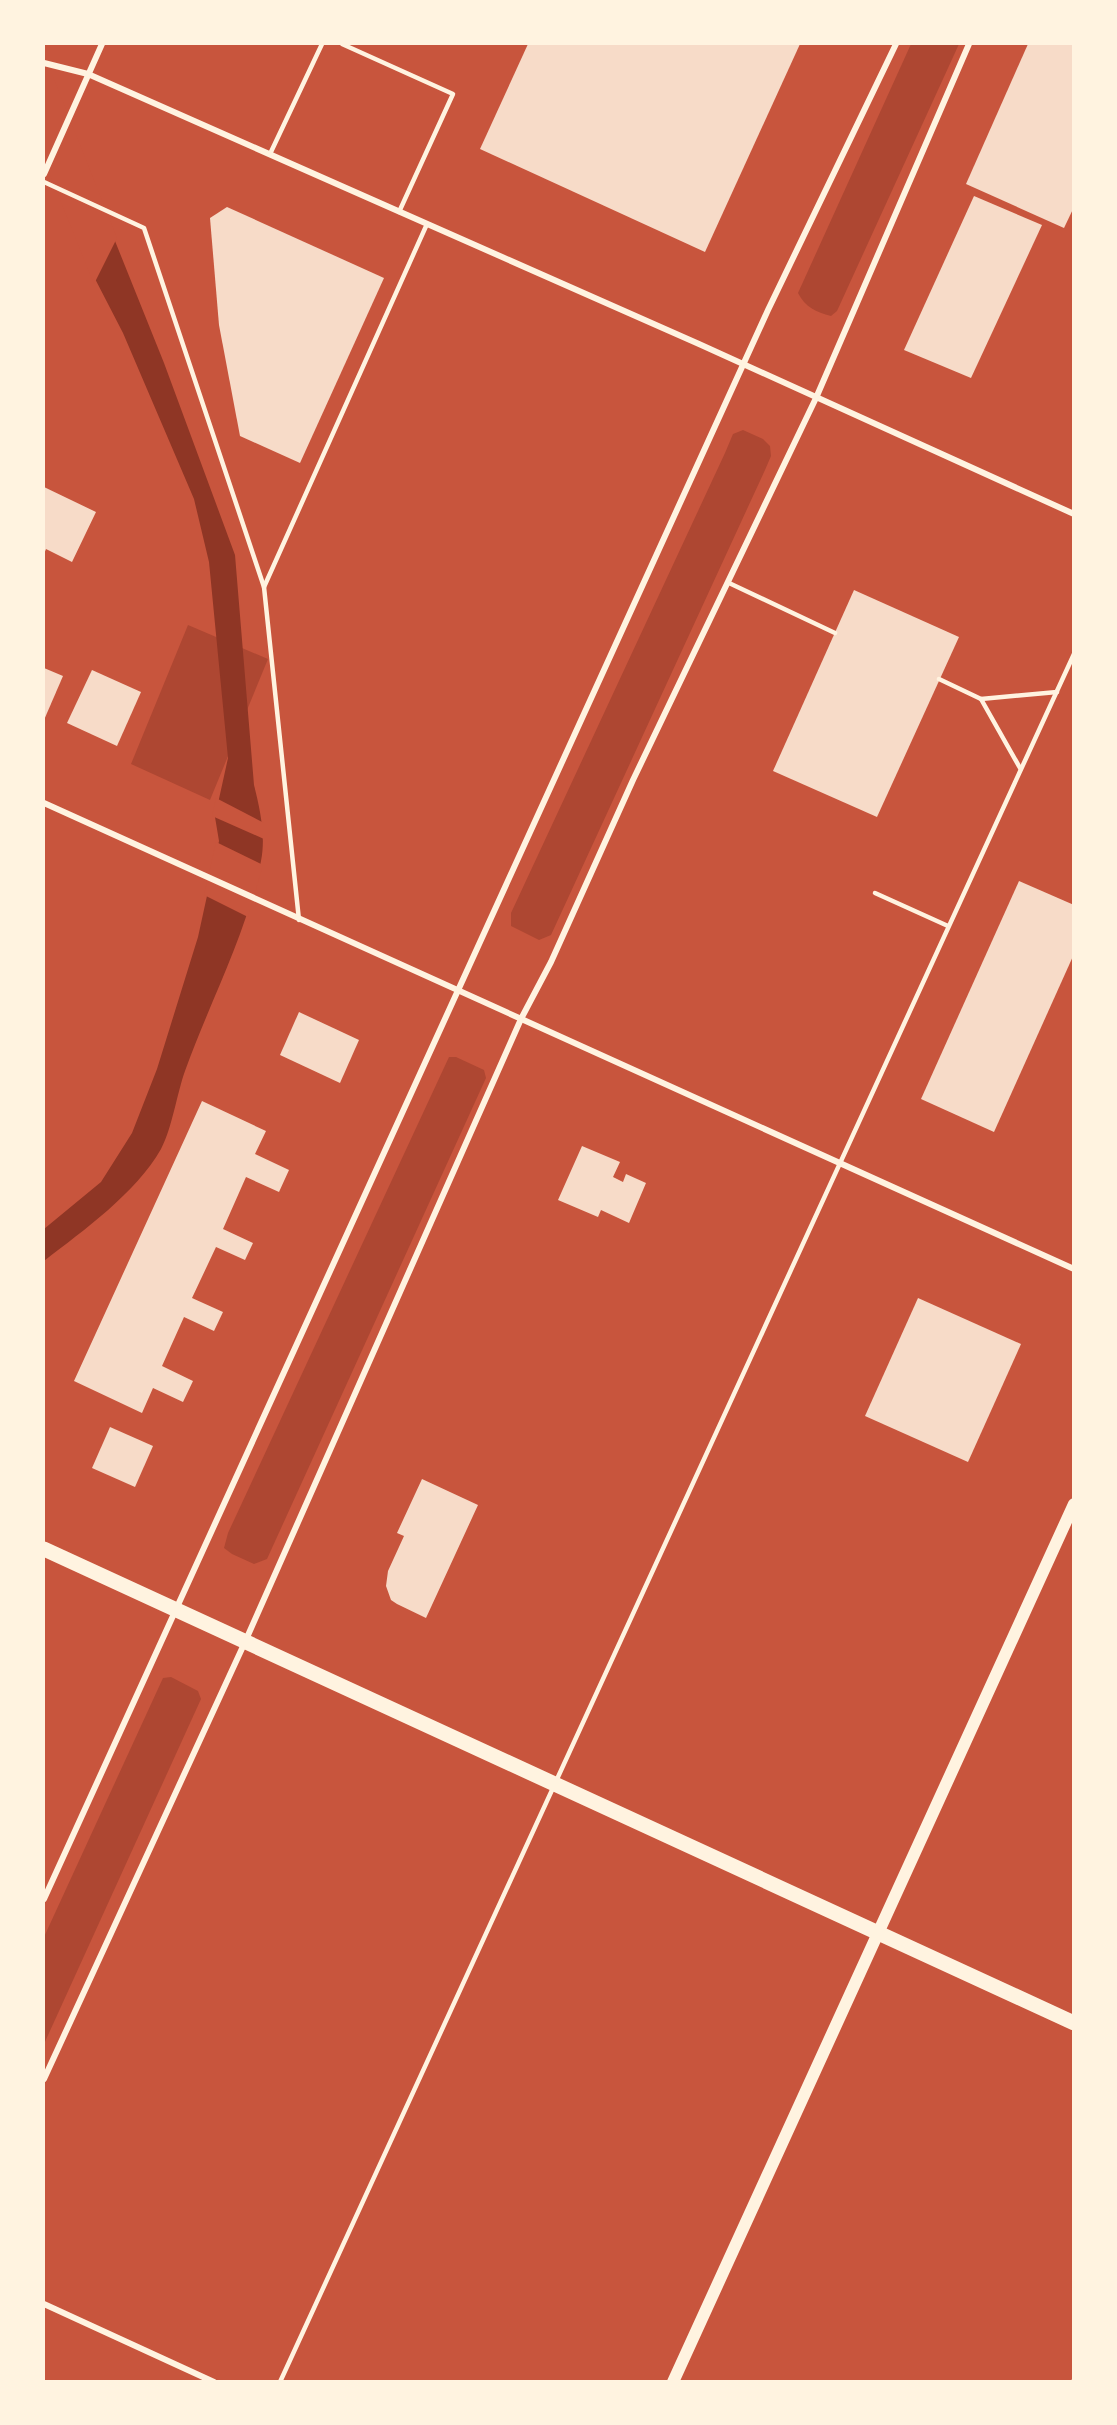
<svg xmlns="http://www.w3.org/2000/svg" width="1117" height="2425" font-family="Arial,sans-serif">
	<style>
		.green { fill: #ae4732 }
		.water { fill: #8f3625 }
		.pier { fill: #c8553d }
		.building { fill: #f7dbc8 }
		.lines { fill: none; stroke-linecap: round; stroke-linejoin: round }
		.service { stroke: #fff3e0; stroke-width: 4.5 }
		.minor { stroke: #fff3e0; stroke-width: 6 }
		.secondary { stroke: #fff3e0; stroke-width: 12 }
		.primary { stroke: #fff3e0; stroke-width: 15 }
	</style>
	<rect width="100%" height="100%" fill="#c8553d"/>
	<g class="green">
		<path d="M 911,44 L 959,44 L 837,311 L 831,316 C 816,312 805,307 798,293 Z"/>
		<polygon points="743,430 763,439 770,446 771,456 765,470 551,935 539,940 511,926 511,913 725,453 733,434"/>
		<polygon points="188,625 268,659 210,800 131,764"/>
		<polygon points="449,1057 456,1057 484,1070 486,1078 267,1559 254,1564 232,1554 224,1548 228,1533"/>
		<polygon points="171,1677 198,1691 201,1699 44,2044 44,1937 163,1678"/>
	</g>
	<path class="water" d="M 115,241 L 164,363 L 235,555 L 254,785 C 260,809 266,836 261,861 C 247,934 210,1001 185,1071 C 177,1093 172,1129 161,1149 C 136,1193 84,1230 44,1261 L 44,1229 L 101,1182 L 132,1133 L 157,1069 L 198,937 L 219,841 L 215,817 L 228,758 L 209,562 L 194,499 L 123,333 L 91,271 Z"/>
	<g class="pier">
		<polygon points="44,57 46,59 117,238 94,284 44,160"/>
		<polygon points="216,798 264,823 264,839 212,816"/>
		<polygon points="216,842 263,865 248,917 204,895"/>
	</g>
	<g class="building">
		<polygon points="528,44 800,44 705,252 480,149"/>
		<polygon points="1028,44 1074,44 1074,207 1064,228 966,184"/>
		<polygon points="974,196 1042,225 971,378 904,350"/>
		<polygon points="227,207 384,278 300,463 240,436 219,325 210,218"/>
		<polygon points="44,487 96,512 72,562 46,549 44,554"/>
		<polygon points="854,590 959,637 877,817 773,771"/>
		<polygon points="44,668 63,676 44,720"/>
		<polygon points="92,670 141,692 117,746 67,723"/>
		<polygon points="1019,881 1074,905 1074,954 994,1132 921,1099"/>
		<polygon points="299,1012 359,1040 340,1083 280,1055"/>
		<polygon points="202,1101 266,1131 255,1154 289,1170 279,1192 246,1177 223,1229 253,1243 245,1260 216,1247 192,1298 223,1312 214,1331 184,1317 162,1366 193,1381 183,1402 153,1388 142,1413 74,1381"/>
		<polygon points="582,1146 620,1162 613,1177 623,1182 626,1174 646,1183 629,1223 601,1210 598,1217 558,1200"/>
		<polygon points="918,1298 1021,1344 968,1462 865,1416"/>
		<polygon points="110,1427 153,1446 135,1487 92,1468"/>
		<polygon points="422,1479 478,1505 426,1618 397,1604 391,1600 386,1586 388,1571 404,1536 397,1533"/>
	</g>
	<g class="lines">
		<g class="service">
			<polyline points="342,44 453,94 399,212"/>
			<polyline points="270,154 322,44"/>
			<polyline points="44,182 144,228 264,587"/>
			<polyline points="729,583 835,633"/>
			<polyline points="939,679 981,699 1057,692"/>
			<polyline points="981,699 1020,768"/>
			<polyline points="875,893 948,926"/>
			<polyline points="299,920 264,587 427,224"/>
			<polyline points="280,2382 1074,654"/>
			<polyline points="1073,2382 1074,2380"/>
		</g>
		<g class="minor">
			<polyline points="44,63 88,74 699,344 1074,514"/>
			<polyline points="44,174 102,44"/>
			<polyline points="44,803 1074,1269"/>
			<polyline points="44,1899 768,310 896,44"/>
			<polyline points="44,2079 245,1642 521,1019 551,962 633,780 816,398 969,44"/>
			<polyline points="44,2304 214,2382"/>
		</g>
		<polyline class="secondary" points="673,2382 1074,1504"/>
		<polyline class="primary" points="44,1549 1074,2023"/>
	</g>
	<rect width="1117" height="2425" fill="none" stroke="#fff3e0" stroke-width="90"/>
</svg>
